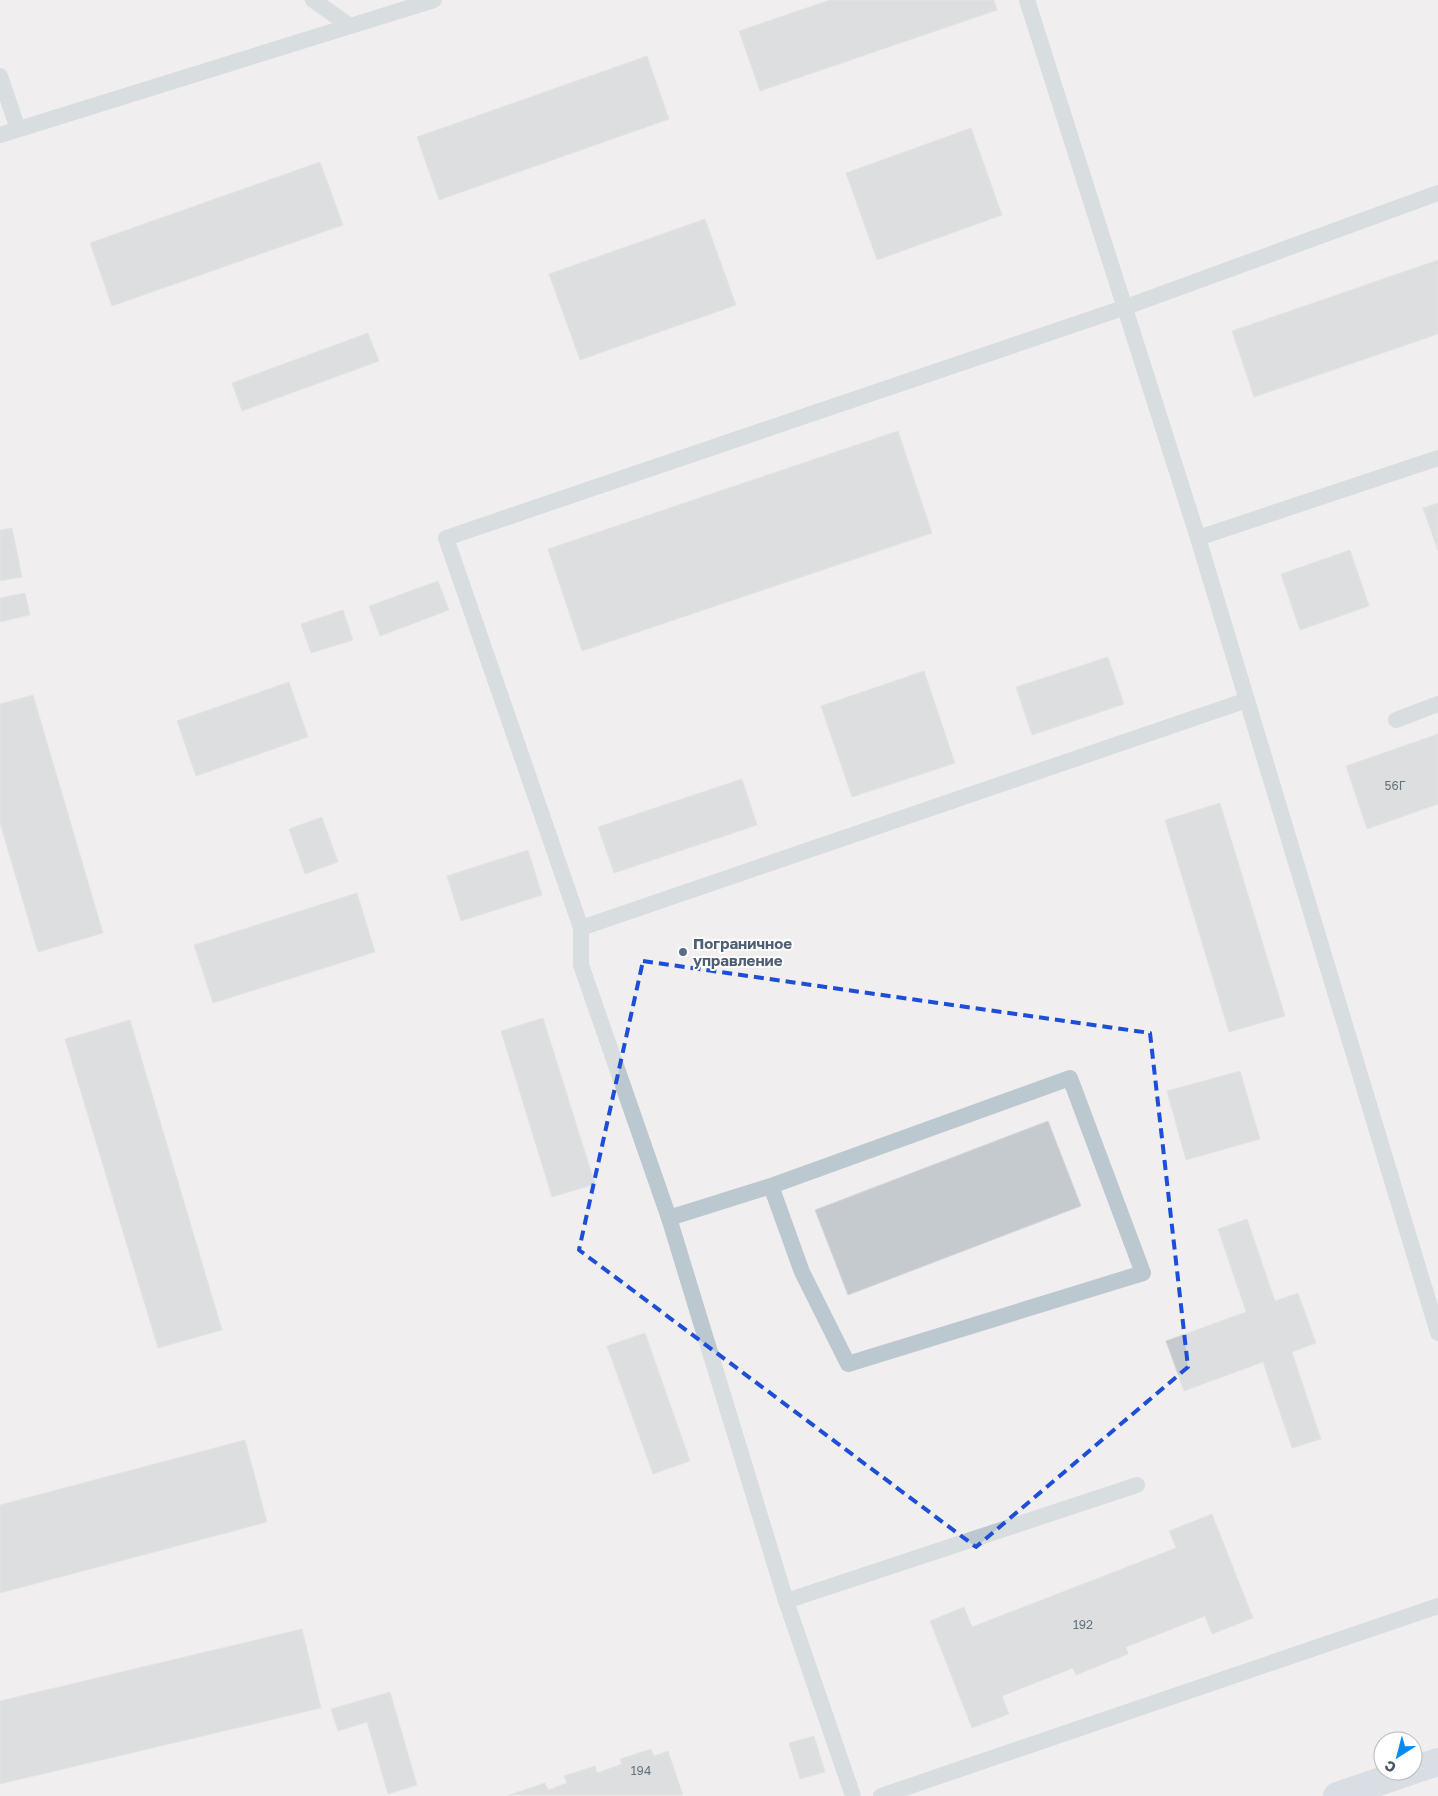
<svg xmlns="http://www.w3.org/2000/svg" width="1438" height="1796" font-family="'Golos Text',sans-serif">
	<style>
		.building { fill: #c5cacf; stroke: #d2d6db }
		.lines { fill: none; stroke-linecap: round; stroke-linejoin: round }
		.lane { stroke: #bbc8cf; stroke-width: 16 }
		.secondary { stroke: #bacad4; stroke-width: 28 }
		.marked { fill: none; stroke: #1d4ed8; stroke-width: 4; stroke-dasharray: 10 6; stroke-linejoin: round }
		.service-dot { fill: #5c6f8a; stroke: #fff; stroke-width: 2 }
		.labels { text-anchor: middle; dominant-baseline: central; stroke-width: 4; stroke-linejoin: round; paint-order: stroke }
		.number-label { font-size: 12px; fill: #65727a }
		.service-label { font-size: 15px; font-weight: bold; fill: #4e5e75; stroke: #fff; text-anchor: start }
	</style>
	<rect width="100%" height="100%" fill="#f1eeef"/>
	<g class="building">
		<polygon points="830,0 994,0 997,10 760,91 739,31"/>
		<polygon points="647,56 669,119 439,200 417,137"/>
		<polygon points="971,128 1002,215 877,260 846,173"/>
		<polygon points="320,162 343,225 112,306 90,243"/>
		<polygon points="705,219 736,305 580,360 549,274"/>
		<polygon points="1438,260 1438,334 1254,397 1232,331"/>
		<polygon points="368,333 379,361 242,411 232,383"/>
		<polygon points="898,431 932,533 582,651 548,549"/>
		<polygon points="1438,503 1438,551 1423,508"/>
		<polygon points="12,528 22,577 0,581 0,530"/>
		<polygon points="1350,550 1369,606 1300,630 1281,574"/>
		<polygon points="438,581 449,610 380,636 369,606"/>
		<polygon points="25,593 30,615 0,622 0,598"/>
		<polygon points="343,610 353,640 311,653 301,624"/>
		<polygon points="1108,657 1124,704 1032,735 1016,687"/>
		<polygon points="924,671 955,763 852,797 821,706"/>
		<polygon points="289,682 308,737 196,776 177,721"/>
		<polygon points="33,695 103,933 38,952 0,823 0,704"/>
		<polygon points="1438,734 1438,804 1367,829 1346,766"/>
		<polygon points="742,779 757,825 614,873 598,827"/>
		<polygon points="1220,803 1285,1016 1229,1032 1165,820"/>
		<polygon points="322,817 338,862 305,874 289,829"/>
		<polygon points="528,850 542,895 461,921 447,876"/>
		<polygon points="357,893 375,952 213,1003 194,945"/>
		<polygon points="543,1018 595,1184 552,1197 501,1031"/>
		<polygon points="130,1020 222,1330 158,1348 65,1039"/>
		<polygon points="1240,1071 1260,1139 1186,1160 1167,1091"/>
		<polygon points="1048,1121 1081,1206 848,1295 815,1210"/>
		<polygon points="1247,1219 1275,1301 1298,1293 1316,1343 1292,1352 1321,1439 1292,1448 1263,1362 1184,1391 1166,1341 1246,1312 1218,1229"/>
		<polygon points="645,1333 690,1461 653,1474 607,1346"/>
		<polygon points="245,1440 267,1522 0,1593 0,1505"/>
		<polygon points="1212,1514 1253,1618 1212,1634 1205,1616 1126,1647 1128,1654 1076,1675 1073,1668 1002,1696 1009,1714 972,1728 930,1621 964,1607 972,1627 1176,1548 1169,1531"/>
		<polygon points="302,1629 321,1708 0,1784 0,1701"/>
		<polygon points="390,1692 417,1785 388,1794 367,1722 338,1731 331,1709"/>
		<polygon points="814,1736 825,1772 800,1779 789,1743"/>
		<polygon points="651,1749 654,1756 668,1751 683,1795 509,1795 545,1783 548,1790 567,1783 564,1776 595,1766 597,1773 622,1764 620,1759"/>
	</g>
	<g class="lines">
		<g class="lane">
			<polyline points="313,0 350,26"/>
			<polyline points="1027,0 1198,538 1438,1333"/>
			<polyline points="0,76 18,129"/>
			<polyline points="0,135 434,0"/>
			<polyline points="1198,538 1438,458"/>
			<polyline points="1396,720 1438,704"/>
			<polyline points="581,928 1247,700"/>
			<polyline points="669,1218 771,1186 1070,1078 1143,1273 848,1364 802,1272 771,1186"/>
			<polyline points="786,1601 1137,1485"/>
			<polyline points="853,1796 786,1601 669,1218 581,965 581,928 446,538 1126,307 1438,193"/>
			<polyline points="881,1796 1438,1606"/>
		</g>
		<g class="secondary">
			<polyline points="1413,1770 1438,1762"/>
			<polyline points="1337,1796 1411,1771"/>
		</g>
	</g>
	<path d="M0 0H1438V1796H0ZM 643,961 L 1150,1033 L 1188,1367 L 976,1547 L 579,1250 Z" fill="#f1eeef" fill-opacity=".55" fill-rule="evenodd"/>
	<path class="marked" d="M 643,961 L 1150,1033 L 1188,1367 L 976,1547 L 579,1250 Z"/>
	<circle class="service-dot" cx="683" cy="952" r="5"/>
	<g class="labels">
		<g class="number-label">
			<text x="1395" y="785">56Г</text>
			<text x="1083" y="1624">192</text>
			<text x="641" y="1770">194</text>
		</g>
		<g class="service-label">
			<text x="693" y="943">Пограничное<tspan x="693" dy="17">управление</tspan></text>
		</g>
	</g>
	<g transform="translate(1398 1756) rotate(216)"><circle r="24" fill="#ffffff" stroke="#b5bbbf"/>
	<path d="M0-4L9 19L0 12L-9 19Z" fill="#078bf2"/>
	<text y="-8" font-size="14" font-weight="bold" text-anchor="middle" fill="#45555e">С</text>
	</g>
</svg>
